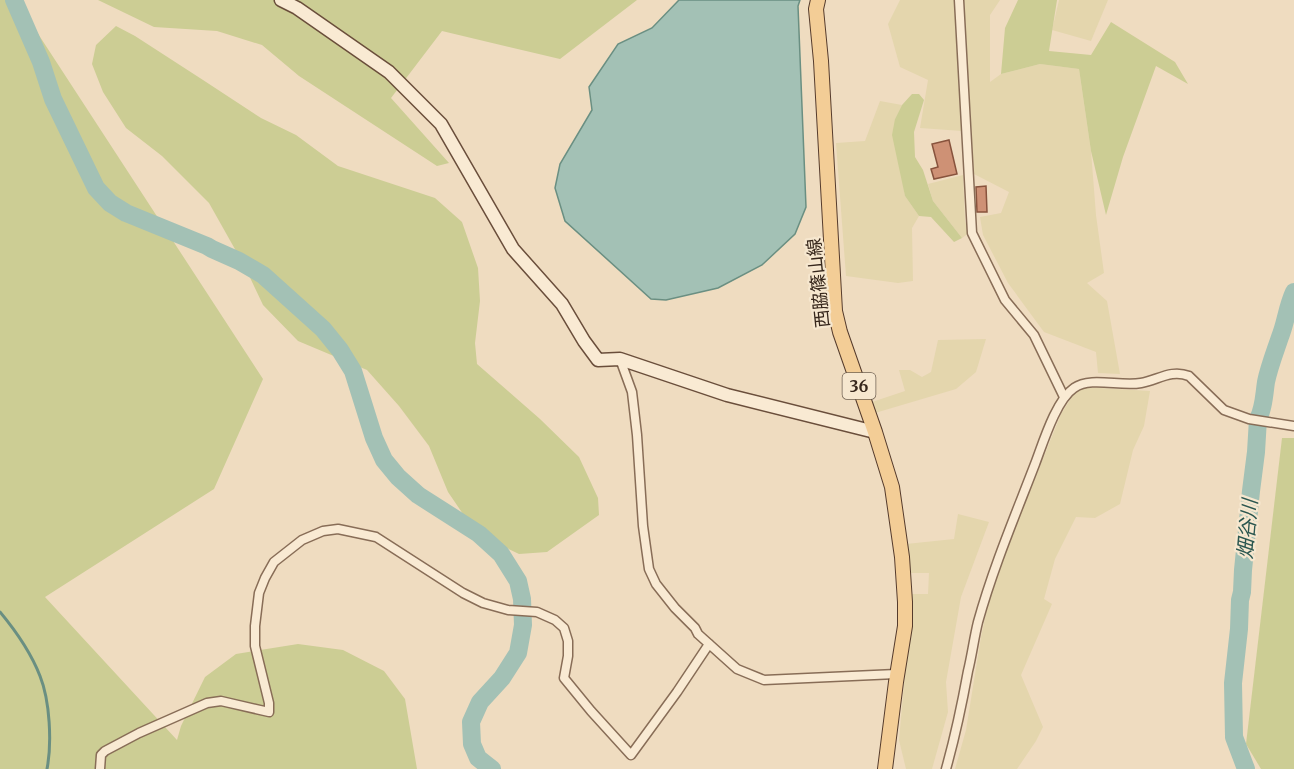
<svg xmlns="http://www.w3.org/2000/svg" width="1294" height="769" font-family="Merriweather,'Noto Sans JP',serif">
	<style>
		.farmland { fill: #e4d6ad }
		.green { fill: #cccd94 }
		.water { fill: #a3c1b5; stroke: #6a8f82; stroke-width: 1.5 }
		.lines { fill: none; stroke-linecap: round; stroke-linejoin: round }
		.stream { stroke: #6a8f82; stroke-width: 3 }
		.river { stroke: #a3c1b5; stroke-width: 18 }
		.building { fill: #ce9175; stroke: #88533d; stroke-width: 1.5 }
		.street-casing { stroke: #886d57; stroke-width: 11 }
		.secondary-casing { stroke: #6a4e3b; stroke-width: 15 }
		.primary-casing { stroke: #553b2c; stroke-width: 16 }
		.street { stroke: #f9ead3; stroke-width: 8 }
		.secondary { stroke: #f9ead3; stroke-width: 12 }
		.primary { stroke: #f3cd96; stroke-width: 14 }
		.labels { text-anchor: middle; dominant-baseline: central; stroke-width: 4.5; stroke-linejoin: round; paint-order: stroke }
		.shield { fill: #f6e7cf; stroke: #706152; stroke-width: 1.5 }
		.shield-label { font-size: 16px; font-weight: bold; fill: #37271c }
		.street-label { font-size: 18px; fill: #37271c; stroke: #f6e7cf }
		.water-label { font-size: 20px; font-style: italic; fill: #2b5750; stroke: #f6e7cf }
	</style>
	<rect width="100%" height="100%" fill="#efdcc0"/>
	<g class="farmland">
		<polygon points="900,0 954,0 958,77 962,131 920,128 928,80 900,67 888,24"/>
		<polygon points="964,0 1000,0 990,15 990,82 1001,74 1040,64 1079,69 1091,151 1096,215 1104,273 1087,283 1107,301 1120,374 1098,373 1096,352 1044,332 1008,283 983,235 980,217 1001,213 1009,192 974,174"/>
		<polygon points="1059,0 1108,0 1091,41 1052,30"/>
		<polygon points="880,101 902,105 895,119 905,196 919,216 912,228 913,281 898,283 846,276 836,143 865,141"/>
		<polygon points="963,175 965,221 969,233 962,238 933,201 928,184"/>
		<polygon points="986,339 976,372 956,389 875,413 872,402 905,391 899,370 910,370 922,377 931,372 938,340"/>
		<polygon points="1084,387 1150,391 1144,426 1133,450 1120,504 1095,518 1076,517 1055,559 1044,599 1052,604 1021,675 1043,727 1036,741 1017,769 955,769 966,730 981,637 992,585 1061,414 1075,392"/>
		<polygon points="958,514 989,522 961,597 946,682 948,712 932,769 906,769 899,740 912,594 928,594 929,573 908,573 906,544 954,539"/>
	</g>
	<g class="green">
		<polygon points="0,0 16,0 263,379 214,489 45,597 177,740 181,726 205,677 236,654 298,644 343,650 384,671 405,699 417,769 0,769"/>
		<polygon points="98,0 637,0 560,59 442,31 391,98 449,163 437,166 299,76 262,45 217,31 154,27"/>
		<polygon points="1018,0 1057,0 1049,51 1091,55 1111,22 1175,62 1188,84 1156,66 1123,157 1106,215 1091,151 1079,69 1040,64 1001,74 1005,28"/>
		<polygon points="116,26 135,36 203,80 261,118 296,135 338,166 435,198 462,222 478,268 480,301 475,343 477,364 540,419 579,457 598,498 599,515 547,552 519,554 476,533 448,492 429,446 399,406 367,370 298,341 263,305 245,267 209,203 162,156 126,128 103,92 92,64 96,45"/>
		<polygon points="912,94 919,94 924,100 914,132 915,157 923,170 933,201 962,238 954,242 931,217 919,216 905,196 892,135 895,119 902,105"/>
		<polygon points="1282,438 1294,438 1294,769 1261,769 1246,744"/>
	</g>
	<polygon class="water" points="679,0 800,0 798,6 806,207 795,234 762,265 718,288 666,300 651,299 565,221 555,188 560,164 592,110 589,87 618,44 652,28"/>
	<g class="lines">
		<path class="stream" d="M 0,612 C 15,630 31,653 40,676 C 50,701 52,743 47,769"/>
		<g class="river">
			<polyline points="14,0 41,62 53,99 96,188 110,203 126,213 207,246 212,249 239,261 263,275 323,329 340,350 353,371 374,438 384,460 398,477 418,495 479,534 501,554 518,581 522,599 523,625 518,653 502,678 480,702 471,722 472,744 478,758 492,769"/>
			<path d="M 1246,769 L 1234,737 L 1233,683 L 1239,629 L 1240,600 L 1242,592 L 1243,570 L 1251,491 L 1256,452 L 1258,419 C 1264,408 1264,395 1266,382 C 1269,367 1275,352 1280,337 C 1286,322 1287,307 1294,292"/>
		</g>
	</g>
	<g class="building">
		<polygon points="949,140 957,174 934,179 931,169 938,167 932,144"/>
		<polygon points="986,186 987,212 977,212 976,187"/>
	</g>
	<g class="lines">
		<g class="street-casing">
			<g id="street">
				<polyline points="959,0 972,233 1005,300 1034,335 1064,397"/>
				<polyline points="620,359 632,392 637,435 643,526 649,569 656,584 675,608 695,628 698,634 737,669 764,680 896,674 896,677"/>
				<polyline points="100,769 101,755 105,751 139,733 207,703 221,701 269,712 269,703 255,646 255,626 259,593 265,578 274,562 302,540 323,531 338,529 376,537 463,593 483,603 508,610 537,612 555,620 564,628 568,641 568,656 564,678 591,711 631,755 677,692 709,644"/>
				<path d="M 946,769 C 955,737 962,704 968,671 C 972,655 974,638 978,622 C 993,568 1015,516 1035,464 C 1043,443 1056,400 1074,388 C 1091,376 1120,387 1141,383 C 1158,380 1171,369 1189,376 L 1224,410 L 1249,419 L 1294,426"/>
			</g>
		</g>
		<g class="secondary-casing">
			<polyline id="secondary" points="281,0 297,8 389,72 441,124 513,249 562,304 584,341 598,360 620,359 727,395 875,432"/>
		</g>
		<g class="primary-casing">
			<polyline id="primary" points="818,0 816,9 821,61 835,311 840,332 875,432 892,487 902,557 905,602 905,626 896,682 885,769"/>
		</g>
		<use href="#street" class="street"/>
		<use href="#secondary" class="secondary"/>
		<use href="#primary" class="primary"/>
	</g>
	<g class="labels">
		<rect class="shield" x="842.5" y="373" width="33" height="26" rx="4.5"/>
		<g class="shield-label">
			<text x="859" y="386">36</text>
		</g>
		<g class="street-label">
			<text transform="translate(818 283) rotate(-96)">西脇篠山線</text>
		</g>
		<g class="water-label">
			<text transform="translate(1247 529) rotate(-85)">畑谷川</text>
		</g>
	</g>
</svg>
